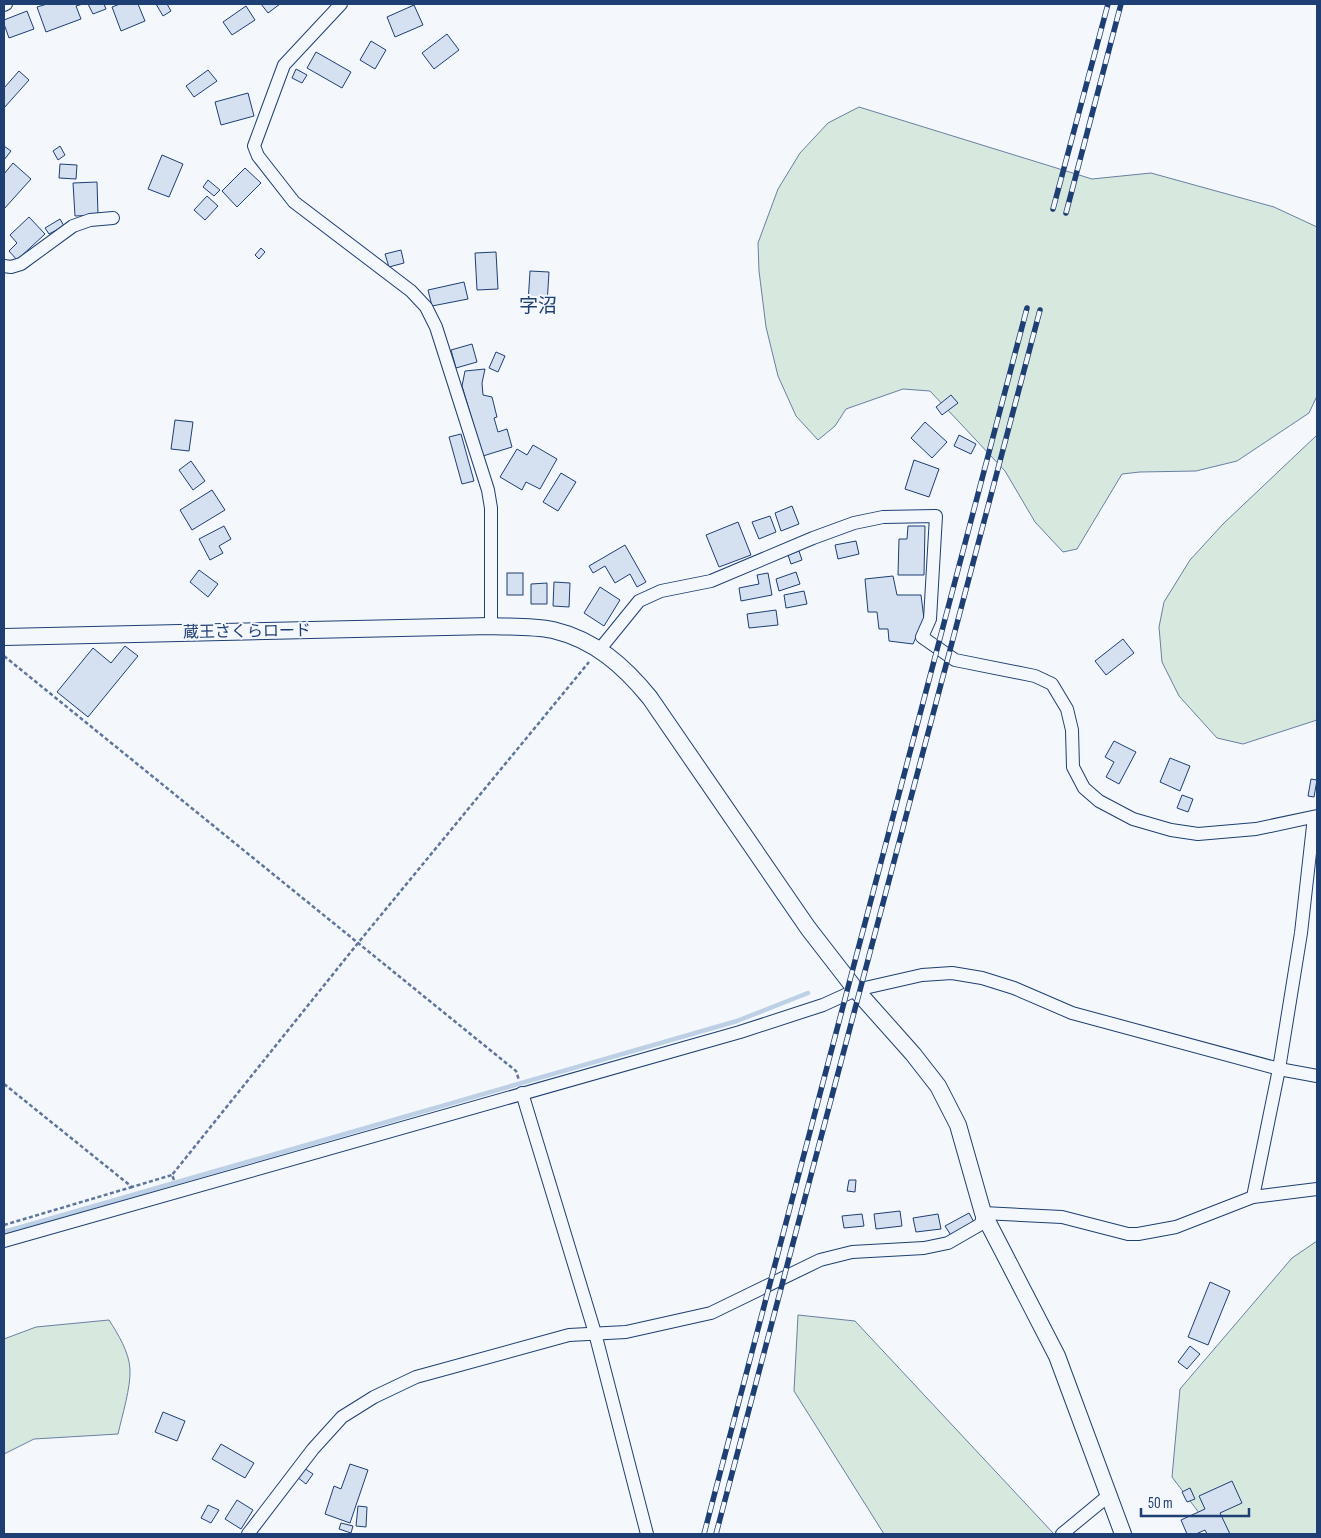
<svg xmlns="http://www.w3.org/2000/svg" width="1321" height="1538" font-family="'Sofia Sans Condensed','Noto Sans JP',sans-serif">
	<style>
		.green { fill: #d7e8df; stroke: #687fa3 }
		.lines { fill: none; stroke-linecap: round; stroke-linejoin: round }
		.stream { stroke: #bed0e5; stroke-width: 4.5 }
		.building { fill: #d5e0f0; stroke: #1d3f73 }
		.minor-casing { stroke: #1d3f73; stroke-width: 14 }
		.tertiary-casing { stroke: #1d3f73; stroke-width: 18 }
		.path { stroke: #5e769c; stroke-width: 2.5; stroke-dasharray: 4 2.5; stroke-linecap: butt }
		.minor { stroke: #f4f7fb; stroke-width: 12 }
		.tertiary { stroke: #f4f7fb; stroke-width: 16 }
		.rail-casing { stroke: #1d3f73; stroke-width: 5.5 }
		.rail { stroke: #f4f7fb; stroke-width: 4; stroke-dasharray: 11; stroke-linecap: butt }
		.labels { text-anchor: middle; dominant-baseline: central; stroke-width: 4; stroke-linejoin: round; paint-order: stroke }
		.street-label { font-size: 16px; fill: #1d3f73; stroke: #f4f7fb }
		.quarter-label { font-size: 19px; fill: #1d3f73; stroke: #f4f7fb }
	</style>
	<rect width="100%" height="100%" fill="#f4f7fb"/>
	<g class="green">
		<polygon points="859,107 1092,179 1151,173 1274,207 1317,227 1317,396 1309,413 1237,461 1196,471 1140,472 1122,474 1077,549 1063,552 1035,522 1005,471 930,391 903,389 846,409 835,426 818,440 796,416 778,376 766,327 759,271 758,243 778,189 800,153 828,123"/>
		<polygon points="1317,435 1317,720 1243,744 1217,738 1179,696 1162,662 1159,627 1164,602 1190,560 1223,524"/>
		<polygon points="1317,1241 1317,1534 1215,1534 1172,1477 1180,1389 1292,1258"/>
		<polygon points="798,1315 855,1321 1054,1534 884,1534 794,1391"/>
		<path d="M 109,1320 C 118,1334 129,1352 130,1369 C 131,1387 122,1416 118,1434 L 34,1439 L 4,1454 L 4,1339 L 36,1327 Z"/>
	</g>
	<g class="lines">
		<polyline class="stream" points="4,1232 737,1021 808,993"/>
	</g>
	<g class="building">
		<polygon points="47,4 83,4 76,6 81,19 46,32 37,7"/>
		<polygon points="88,4 104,4 106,9 93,14"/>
		<polygon points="120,4 138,4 145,21 121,31 112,7"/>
		<polygon points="156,4 167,4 171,11 163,16"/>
		<polygon points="261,4 280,4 268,13"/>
		<polygon points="414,5 423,25 395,37 387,17"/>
		<polygon points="246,6 255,20 232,35 223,22"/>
		<polygon points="27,11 34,29 9,38 4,24 4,20"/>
		<polygon points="447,34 459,50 434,69 422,53"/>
		<polygon points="371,41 386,50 375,69 360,60"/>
		<polygon points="316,52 351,72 342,88 307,68"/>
		<polygon points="296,69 307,75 302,83 292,78"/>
		<polygon points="208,70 217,81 194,97 186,86"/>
		<polygon points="19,71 29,80 4,108 4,88"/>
		<polygon points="248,93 254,116 221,125 215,102"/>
		<polygon points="4,146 11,151 4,160"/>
		<polygon points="60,146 65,155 58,160 53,151"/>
		<polygon points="162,155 183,164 169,197 148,189"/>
		<polygon points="13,163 31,179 4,209 4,174"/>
		<polygon points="60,164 77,165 76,179 59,178"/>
		<polygon points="245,168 261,183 237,207 222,191"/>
		<polygon points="208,180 220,190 214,196 203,187"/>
		<polygon points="97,182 98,215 75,216 73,183"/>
		<polygon points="207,196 218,206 205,220 194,210"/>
		<polygon points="29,217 45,234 17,260 9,251 17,243 10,235"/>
		<polygon points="60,219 64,226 49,234 45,228"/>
		<polygon points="261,248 265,252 259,259 255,255"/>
		<polygon points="401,250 404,263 389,267 385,254"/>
		<polygon points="496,252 498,289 477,290 475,253"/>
		<polygon points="530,271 549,272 547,304 528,303"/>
		<polygon points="464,282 468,299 432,306 428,290"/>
		<polygon points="472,344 477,362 456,368 451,350"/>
		<polygon points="496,352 505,356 498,372 489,368"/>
		<polygon points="485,369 482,383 483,395 492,397 497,417 494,418 498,432 507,429 512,447 483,456 462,386 465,371"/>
		<polygon points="951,395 958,403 942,415 936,407"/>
		<polygon points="175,420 193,422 189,451 171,449"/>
		<polygon points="925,422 947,442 932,458 911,438"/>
		<polygon points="461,434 474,481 462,484 449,437"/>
		<polygon points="959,435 976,444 971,454 954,446"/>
		<polygon points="533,445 557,459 540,489 526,482 522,490 500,477 517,449 527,455"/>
		<polygon points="914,460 939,469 929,497 905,489"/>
		<polygon points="191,461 205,481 193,490 179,470"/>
		<polygon points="561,473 576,482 558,511 543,502"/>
		<polygon points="212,490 225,510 192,530 180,510"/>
		<polygon points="792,506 799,524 781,531 775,513"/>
		<polygon points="770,516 776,532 759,539 752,522"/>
		<polygon points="738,522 751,555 719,567 706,535"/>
		<polygon points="224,526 231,539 219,546 223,553 210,560 199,539"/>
		<polygon points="908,526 925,526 924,575 898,575 899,539 907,539"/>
		<polygon points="856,541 859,554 838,559 835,545"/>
		<polygon points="625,545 646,582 637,587 630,574 615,583 605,566 593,573 589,566"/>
		<polygon points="799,551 802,560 791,564 788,555"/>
		<polygon points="199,570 218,584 208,597 190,582"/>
		<polygon points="796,572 800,584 779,591 776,579"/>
		<rect x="507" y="573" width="16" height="22"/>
		<polygon points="768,573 772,595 741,601 739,588 759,584 757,575"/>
		<polygon points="893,576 897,595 921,595 924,619 913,644 889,641 888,629 879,629 877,612 868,612 865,579"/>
		<polygon points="554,582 570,583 569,607 553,606"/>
		<polygon points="547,583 547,604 531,604 531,584"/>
		<polygon points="600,587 620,600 604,626 584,613"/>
		<polygon points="804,591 807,604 786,608 784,595"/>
		<polygon points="776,610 778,625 749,628 747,614"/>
		<polygon points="1123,639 1134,653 1106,675 1095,661"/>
		<polygon points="125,646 138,656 88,717 57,692 93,648 111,663"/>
		<polygon points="1114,741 1136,752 1119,784 1106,777 1114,762 1105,757"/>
		<polygon points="1170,758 1190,766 1180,791 1160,782"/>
		<polygon points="1311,779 1317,780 1314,797 1308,796"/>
		<polygon points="1182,795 1193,799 1188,812 1177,808"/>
		<polygon points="849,1180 856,1180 855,1192 847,1191"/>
		<polygon points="900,1211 902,1226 876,1229 874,1214"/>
		<polygon points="969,1213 975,1224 952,1237 945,1226"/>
		<polygon points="862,1214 864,1226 844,1228 842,1216"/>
		<polygon points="938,1214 941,1229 916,1232 913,1218"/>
		<polygon points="1210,1282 1230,1291 1208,1345 1188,1337"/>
		<polygon points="1190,1346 1200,1354 1187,1369 1178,1362"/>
		<polygon points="163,1412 185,1421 177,1441 155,1432"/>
		<polygon points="221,1444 254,1463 245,1478 212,1459"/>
		<polygon points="350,1464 368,1470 350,1523 325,1514 334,1486 341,1489"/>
		<polygon points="304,1468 313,1474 306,1484 297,1477"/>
		<polygon points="1232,1481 1242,1503 1220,1513 1230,1534 1207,1534 1205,1530 1196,1534 1187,1534 1181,1520 1205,1509 1199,1496"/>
		<polygon points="1190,1488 1195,1499 1187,1502 1182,1492"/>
		<polygon points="237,1500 253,1510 241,1529 225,1519"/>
		<polygon points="208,1505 219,1510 211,1523 201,1518"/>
		<polygon points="358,1506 367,1507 366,1527 356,1526"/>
		<polygon points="341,1523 353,1526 351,1533 339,1529"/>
	</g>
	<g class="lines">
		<g class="minor-casing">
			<g id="minor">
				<polyline points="341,4 284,65 254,146 258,156 294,202 411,291 426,307 436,327 488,490 491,508 491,626"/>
				<polyline points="4,5 6,4"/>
				<polyline points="4,266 11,267 21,264 73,226 90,220 113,218"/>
				<polyline points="600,649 639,601 661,591 711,581 813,538 854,523 883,517 936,516 930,619 922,637 955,660 1035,676 1052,684 1067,709 1072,730 1073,767 1084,788 1099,801 1133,819 1171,830 1198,834 1256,829 1317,816"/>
				<polyline points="522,1093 595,1333 647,1534"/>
				<polyline points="1253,1197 1279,1069 1301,933 1314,817"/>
				<polyline points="4,1241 740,1032 823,1005 856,990 922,975 952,973 982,978 1014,988 1072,1013 1279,1069 1317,1076"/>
				<polyline points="248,1534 313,1449 342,1417 374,1397 416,1377 569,1335 626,1332 711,1313 820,1260 852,1252 924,1248 948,1243 981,1224 983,1213 1062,1217 1128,1234 1138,1234 1176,1227 1253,1197 1317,1189"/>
				<polyline points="1062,1534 1108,1496"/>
			</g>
		</g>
		<g class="tertiary-casing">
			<path id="tertiary" d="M 4,637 L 491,626 C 511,627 533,626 553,630 C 595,640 624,666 650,698 L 808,928 L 856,990 L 913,1054 L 938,1086 L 958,1125 L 983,1213 L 1057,1356 L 1123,1534"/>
		</g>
		<g class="path">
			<polyline points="4,656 516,1071 519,1080"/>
			<polyline points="4,1084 132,1187 172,1175"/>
			<polyline points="174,1180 172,1175 358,943 589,662"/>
			<polyline points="4,1225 132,1187"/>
		</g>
		<use href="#minor" class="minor"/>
		<use href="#tertiary" class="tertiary"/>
		<g class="rail-casing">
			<g id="rail">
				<polyline points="1053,209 1108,4"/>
				<polyline points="1066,213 1121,4"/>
				<polyline points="704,1534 1027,308"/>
				<polyline points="716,1534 1040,310"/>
			</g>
		</g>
		<use href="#rail" class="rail"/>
	</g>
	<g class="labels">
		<g class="street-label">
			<text transform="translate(247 632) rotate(-1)">蔵王さくらロード</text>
		</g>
		<g class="quarter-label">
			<text x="538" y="306">字沼</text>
		</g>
	</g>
	<rect width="1321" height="1538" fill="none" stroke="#1d3f73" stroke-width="10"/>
	<path d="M1141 1508v8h108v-8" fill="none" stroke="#1d3f73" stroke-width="2.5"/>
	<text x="1148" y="1508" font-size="15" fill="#1d3f73" stroke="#f4f7fb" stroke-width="4" paint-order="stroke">50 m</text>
</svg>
